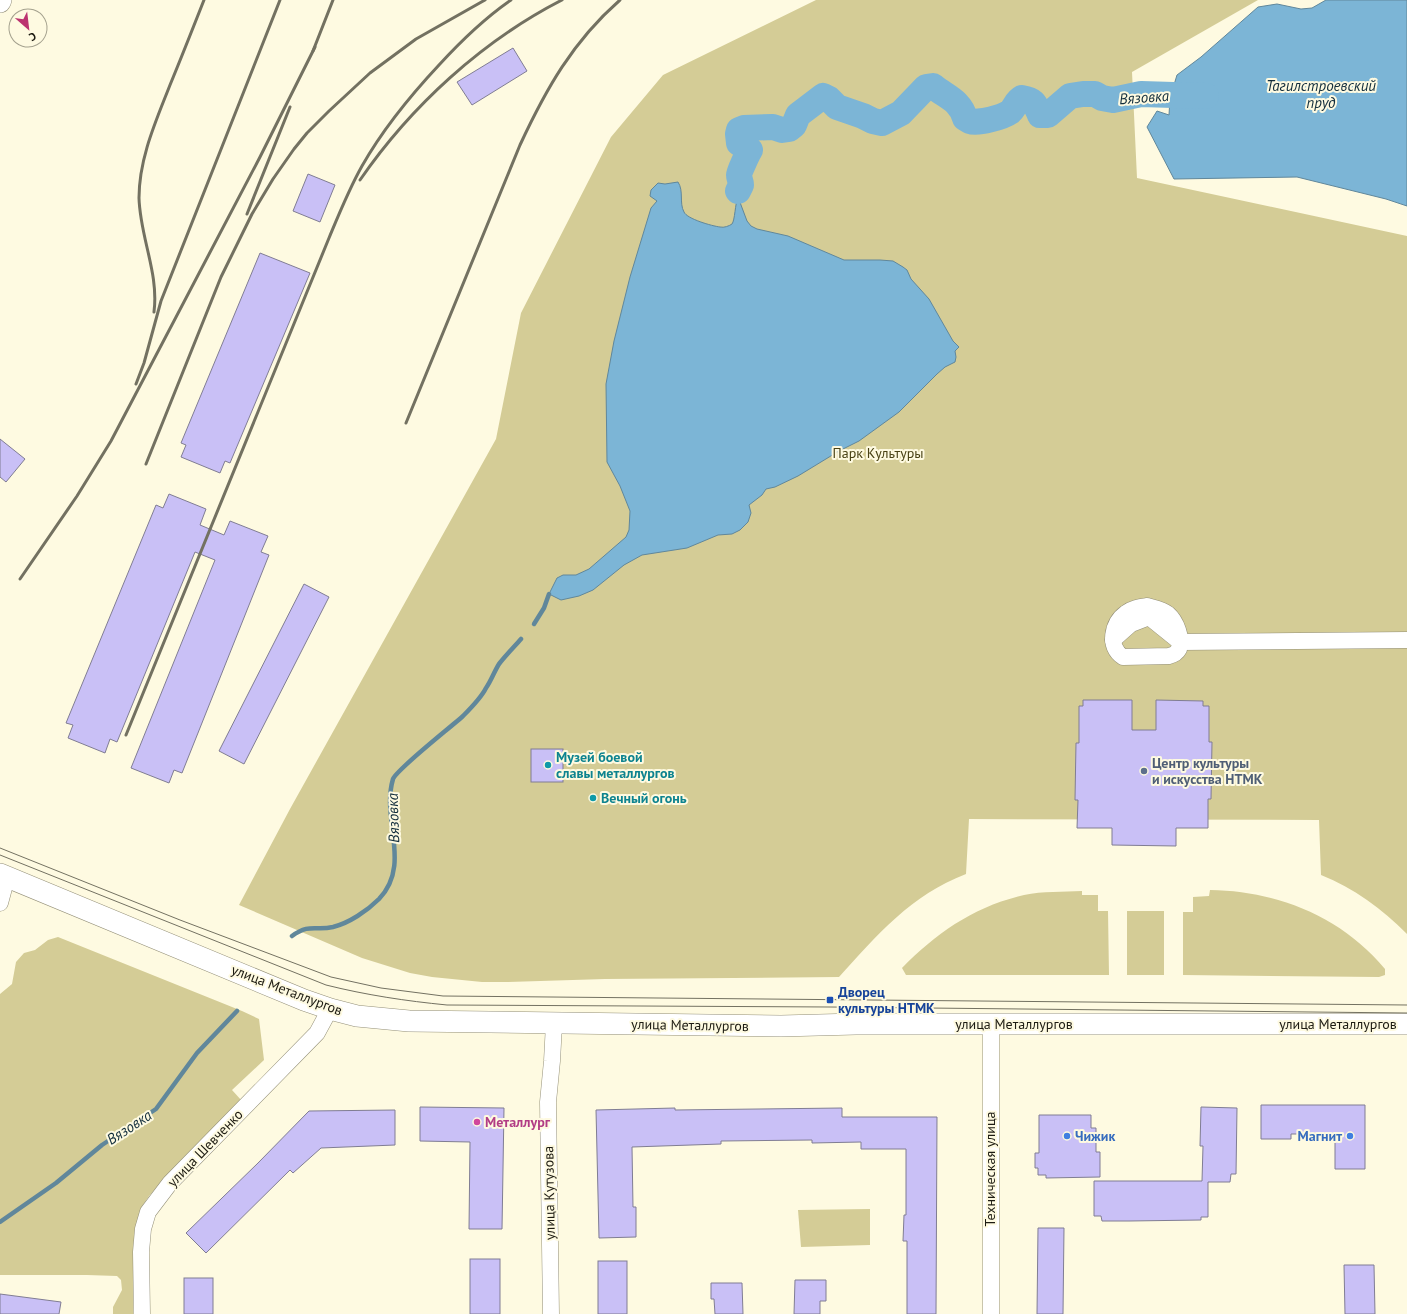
<svg xmlns="http://www.w3.org/2000/svg" width="1407" height="1314" font-family="'PT Sans',sans-serif">
	<style>
		.green { fill: #d4cc96 }
		.water { fill: #7cb5d6; stroke: #60879b }
		.lines { fill: none; stroke-linecap: round; stroke-linejoin: round }
		.stream { stroke: #60879b; stroke-width: 4.5 }
		.river { stroke: #7cb5d6; stroke-width: 26 }
		.building { fill: #c9c0f6; stroke: #807d93 }
		.minor-casing { stroke: #949079; stroke-width: 17 }
		.major-casing { stroke: #949079; stroke-width: 22 }
		.minor { stroke: #fff; stroke-width: 16 }
		.major { stroke: #fff; stroke-width: 21 }
		.tram { stroke: #737161; stroke-width: 1 }
		.rail { stroke: #737161; stroke-width: 3 }
		.culture-dot { fill: #0f9aa8; stroke: #fefae1; stroke-width: 1.5 }
		.service-dot { fill: #5c6f8a; stroke: #fefae1; stroke-width: 1.5 }
		.transit-dot { fill: #1a4fb4; stroke: #fefae1; stroke-width: 1.5 }
		.hotel-dot { fill: #d1479c; stroke: #fefae1; stroke-width: 1.5 }
		.shop-dot { fill: #3f7fe0; stroke: #fefae1; stroke-width: 1.5 }
		.labels { text-anchor: middle; dominant-baseline: central; stroke-width: 4; stroke-linejoin: round; paint-order: stroke }
		.park-label { font-size: 14px; fill: #494215; stroke: #fefae1 }
		.culture-label { font-size: 14px; font-weight: bold; fill: #0d838f; stroke: #fefae1; text-anchor: start }
		.service-label { font-size: 14px; font-weight: bold; fill: #4e5e75; stroke: #fefae1; text-anchor: start }
		.street-label { font-size: 14px; fill: #1d1b12; stroke: #fefae1 }
		.transit-label { font-size: 14px; font-weight: bold; fill: #164399; stroke: #fefae1; text-anchor: start }
		.hotel-label { font-size: 14px; font-weight: bold; fill: #b23c85; stroke: #fefae1; text-anchor: start }
		.shop-label { font-size: 14px; font-weight: bold; fill: #366cbe; stroke: #fefae1; text-anchor: start }
		.water-label { font-size: 15px; font-style: italic; fill: #122d3c; stroke: #fefae1 }
	</style>
	<rect width="100%" height="100%" fill="#fefae1"/>
	<g class="green">
		<path d="M 816,0 L 1258,0 L 1132,72 L 1137,178 L 1407,236 L 1407,934 C 1382,909 1354,888 1321,875 L 1319,820 L 969,819 L 966,874 C 911,895 877,935 839,977 L 605,979 L 506,982 L 482,982 L 432,977 L 410,973 L 362,958 L 239,905 L 290,809 L 496,439 L 521,313 L 611,137 L 663,75 Z"/>
		<path d="M 1210,890 C 1277,891 1341,916 1385,969 L 1385,975 L 1379,977 L 1183,975 L 1183,912 L 1193,912 L 1193,897 L 1209,896 Z"/>
		<path d="M 1082,891 L 1082,895 L 1098,895 L 1098,911 L 1108,911 L 1109,975 L 906,975 L 902,968 C 936,933 975,906 1024,895 C 1043,891 1063,892 1082,891 Z"/>
		<rect x="1127" y="911" width="37" height="64"/>
		<polygon points="58,937 242,1011 259,1019 264,1060 232,1090 242,1101 170,1173 149,1196 141,1208 134,1255 133,1314 113,1314 113,1307 122,1290 121,1280 117,1276 87,1275 0,1275 0,994 12,984 16,962 24,953 35,950 48,940"/>
		<polygon points="870,1209 870,1245 801,1247 798,1210"/>
	</g>
	<g class="water">
		<polygon points="1326,0 1407,0 1407,206 1386,199 1297,177 1174,179 1147,127 1157,111 1169,115 1170,98 1177,75 1201,57 1258,7 1277,4 1301,9 1312,8"/>
		<path d="M 678,182 C 684,191 679,203 684,212 C 687,219 712,226 720,227 C 724,228 729,226 732,224 C 735,220 735,204 738,197 L 747,221 L 751,226 L 757,229 L 788,236 L 844,260 L 880,260 L 893,261 L 903,267 L 907,270 L 911,279 L 929,299 L 953,341 L 959,347 L 955,351 L 956,357 L 955,362 L 945,367 L 937,374 L 899,412 L 859,441 L 839,451 L 798,476 L 775,487 L 766,489 L 762,495 L 749,505 L 751,513 L 748,522 L 740,530 L 732,534 L 718,535 L 687,548 L 642,555 L 624,565 L 593,590 L 579,596 L 561,600 L 549,594 L 557,578 L 563,575 L 576,575 L 589,569 L 626,537 L 629,530 L 630,511 L 620,486 L 607,462 L 606,384 L 614,341 L 630,277 L 651,208 L 657,201 L 650,196 L 651,190 L 658,183 L 665,184 Z"/>
	</g>
	<g class="lines">
		<g class="stream">
			<polyline points="534,624 544,608 549,594"/>
			<path d="M 292,936 C 310,923 315,931 333,927 C 349,923 367,911 379,899 C 412,864 381,820 393,779 C 397,769 451,727 463,716 C 471,708 481,698 486,688 C 491,681 494,672 499,664 C 506,655 514,647 521,639"/>
			<polyline points="0,1222 56,1183 102,1145 156,1109 197,1053 237,1011"/>
		</g>
		<path class="river" d="M 738,191 L 741,185 C 741,181 739,179 739,175 C 739,172 748,153 750,150 L 739,143 L 738,134 L 739,130 L 744,128 L 773,127 L 782,130 L 789,129 L 794,125 L 798,115 L 823,96 L 829,99 L 837,107 L 863,116 L 873,121 L 882,123 L 901,113 L 926,87 L 933,86 C 946,97 960,100 965,118 C 965,118 970,121 970,121 C 978,124 1003,117 1010,112 C 1015,108 1016,101 1022,98 C 1035,100 1035,104 1040,115 L 1048,115 L 1070,96 L 1083,94 L 1095,94 L 1102,98 L 1113,100 L 1141,94 L 1206,96"/>
	</g>
	<g class="building">
		<polygon points="513,48 527,71 472,105 457,82"/>
		<polygon points="308,174 335,185 320,222 293,211"/>
		<polygon points="260,253 310,273 230,463 225,461 220,473 181,457 186,445 181,443"/>
		<polygon points="0,439 25,459 6,482 0,477"/>
		<polygon points="169,494 206,509 200,525 224,535 230,521 268,536 261,552 269,555 182,773 174,770 169,783 131,768 215,560 195,552 117,742 110,739 105,753 68,738 73,725 66,723 156,505 163,508"/>
		<polygon points="304,584 329,597 244,764 219,751"/>
		<polygon points="1083,700 1132,700 1132,730 1156,730 1156,700 1203,701 1203,706 1209,706 1209,742 1212,742 1211,799 1208,799 1208,828 1176,828 1176,846 1112,845 1112,828 1077,828 1078,800 1075,800 1076,743 1079,743 1079,706 1083,706"/>
		<rect x="531" y="749" width="32" height="33"/>
		<polygon points="1261,1105 1365,1105 1365,1169 1335,1169 1335,1134 1291,1134 1291,1139 1261,1139"/>
		<polygon points="420,1107 504,1108 502,1229 469,1229 470,1142 420,1141"/>
		<polygon points="1201,1107 1237,1108 1236,1174 1231,1174 1230,1182 1208,1182 1208,1217 1201,1217 1201,1220 1129,1221 1102,1221 1101,1216 1094,1216 1094,1181 1202,1181 1203,1146 1200,1146"/>
		<polygon points="675,1108 675,1110 842,1108 842,1117 937,1117 936,1314 907,1314 907,1241 903,1241 904,1215 906,1215 906,1149 861,1149 861,1142 812,1143 812,1140 721,1141 721,1144 632,1147 633,1207 636,1207 636,1237 599,1238 596,1110"/>
		<polygon points="395,1110 395,1145 321,1148 293,1173 290,1170 206,1253 186,1233 258,1163 309,1111"/>
		<polygon points="1039,1115 1091,1115 1091,1128 1096,1128 1096,1152 1100,1152 1100,1177 1046,1178 1046,1175 1038,1175 1038,1168 1035,1168 1035,1153 1039,1153"/>
		<polygon points="1038,1228 1064,1228 1063,1314 1037,1314"/>
		<rect x="470" y="1259" width="30" height="55"/>
		<rect x="598" y="1261" width="29" height="53"/>
		<polygon points="1344,1265 1374,1265 1375,1314 1345,1314"/>
		<rect x="184" y="1278" width="29" height="36"/>
		<polygon points="795,1280 826,1280 826,1301 820,1301 820,1314 794,1314"/>
		<polygon points="711,1283 742,1283 743,1314 715,1314 714,1299 711,1299"/>
		<polygon points="0,1294 61,1302 59,1314 0,1314"/>
	</g>
	<g class="lines">
		<g class="minor-casing">
			<g id="minor">
				<path d="M 1147,606 C 1154,608 1162,609 1168,614 C 1176,621 1183,638 1179,649 C 1177,653 1173,655 1169,656 L 1123,657 C 1107,647 1112,623 1126,613 C 1132,608 1140,607 1147,606 Z"/>
				<polyline points="1113,640 1131,624 1149,617 1180,642 1407,640"/>
				<polyline points="0,903 7,877"/>
				<polyline points="142,1314 141,1252 143,1229 148,1212 170,1183 317,1033 330,1009"/>
				<polyline points="551,1314 548,1102 552,1061 554,1024"/>
				<polyline points="991,1314 991,1025"/>
			</g>
		</g>
		<g class="major-casing">
			<g id="major">
				<polyline points="0,2 1,0"/>
				<polyline points="0,874 304,1000 330,1009 357,1016 409,1021 781,1026 856,1024 1407,1024"/>
			</g>
		</g>
		<use href="#minor" class="minor"/>
		<use href="#major" class="major"/>
		<g class="tram">
			<polyline points="0,848 180,920 331,977 381,988 443,996 1407,1005"/>
			<path d="M 0,855 L 326,985 C 366,995 406,1001 447,1005 L 830,1007 L 1407,1013"/>
		</g>
		<g class="rail">
			<polyline points="313,51 333,0"/>
			<path d="M 360,180 C 411,106 482,41 562,0"/>
			<polyline points="247,214 290,107"/>
			<path d="M 154,312 C 159,273 140,237 139,198 C 139,158 156,121 170,85 C 182,56 193,28 204,0"/>
			<polyline points="136,384 144,363 161,301 280,0"/>
			<path d="M 406,423 L 520,145 C 546,89 573,41 620,0"/>
			<polyline points="146,464 221,277 252,214 273,179 294,149 307,133 329,111 370,73 416,39 485,0"/>
			<polyline points="20,579 77,496 111,441 260,157 315,47"/>
			<path d="M 126,735 L 329,238 C 339,214 349,189 362,166 C 383,129 410,96 439,65 C 461,41 485,18 511,0"/>
		</g>
	</g>
	<g class="culture-dot">
		<circle cx="548" cy="765" r="4"/>
		<circle cx="593" cy="798" r="4"/>
	</g>
	<circle class="service-dot" cx="1144" cy="771" r="4"/>
	<rect class="transit-dot" x="826" y="996" width="8" height="8" rx="2"/>
	<circle class="hotel-dot" cx="477" cy="1122" r="4"/>
	<g class="shop-dot">
		<circle cx="1067" cy="1136" r="4"/>
		<circle cx="1350" cy="1136" r="4"/>
	</g>
	<g class="labels">
		<g class="park-label">
			<text x="878" y="453">Парк Культуры</text>
		</g>
		<g class="culture-label">
			<text x="556" y="757">Музей боевой<tspan x="556" dy="16">славы металлургов</tspan></text>
			<text x="601" y="798">Вечный огонь</text>
		</g>
		<g class="service-label">
			<text x="1152" y="763">Центр культуры<tspan x="1152" dy="16">и искусства НТМК</tspan></text>
		</g>
		<g class="street-label">
			<text transform="translate(287 990) rotate(21)">улица Металлургов</text>
			<text x="1014" y="1024">улица Металлургов</text>
			<text x="1338" y="1024">улица Металлургов</text>
			<text transform="translate(690 1025) rotate(1)">улица Металлургов</text>
			<text transform="translate(205 1148) rotate(-46)">улица Шевченко</text>
			<text transform="translate(990 1169) rotate(-90)">Техническая улица</text>
			<text transform="translate(549 1193) rotate(-91)">улица Кутузова</text>
		</g>
		<g class="transit-label">
			<text x="838" y="992">Дворец<tspan x="838" dy="16">культуры НТМК</tspan></text>
		</g>
		<g class="hotel-label">
			<text x="485" y="1122">Металлург</text>
		</g>
		<g class="shop-label">
			<text x="1075" y="1136">Чижик</text>
			<text x="1342" y="1136" text-anchor="end">Магнит</text>
		</g>
		<g class="water-label">
			<text x="1321" y="85">Тагилстроевский<tspan x="1321" dy="17">пруд</tspan></text>
			<text transform="translate(1144 97) rotate(-4)">Вязовка</text>
			<text transform="translate(393 818) rotate(-92)">Вязовка</text>
			<text transform="translate(129 1127) rotate(-33)">Вязовка</text>
		</g>
	</g>
	<g transform="translate(28 28) rotate(152)"><circle r="19" fill="#fefae1" stroke="#a4a18e"/>
	<path d="M0-3L7 15L0 10L-7 15Z" fill="#bc3370"/>
	<text y="-6" font-size="11" font-weight="bold" text-anchor="middle" fill="#1d1b12">С</text>
	</g>
</svg>
